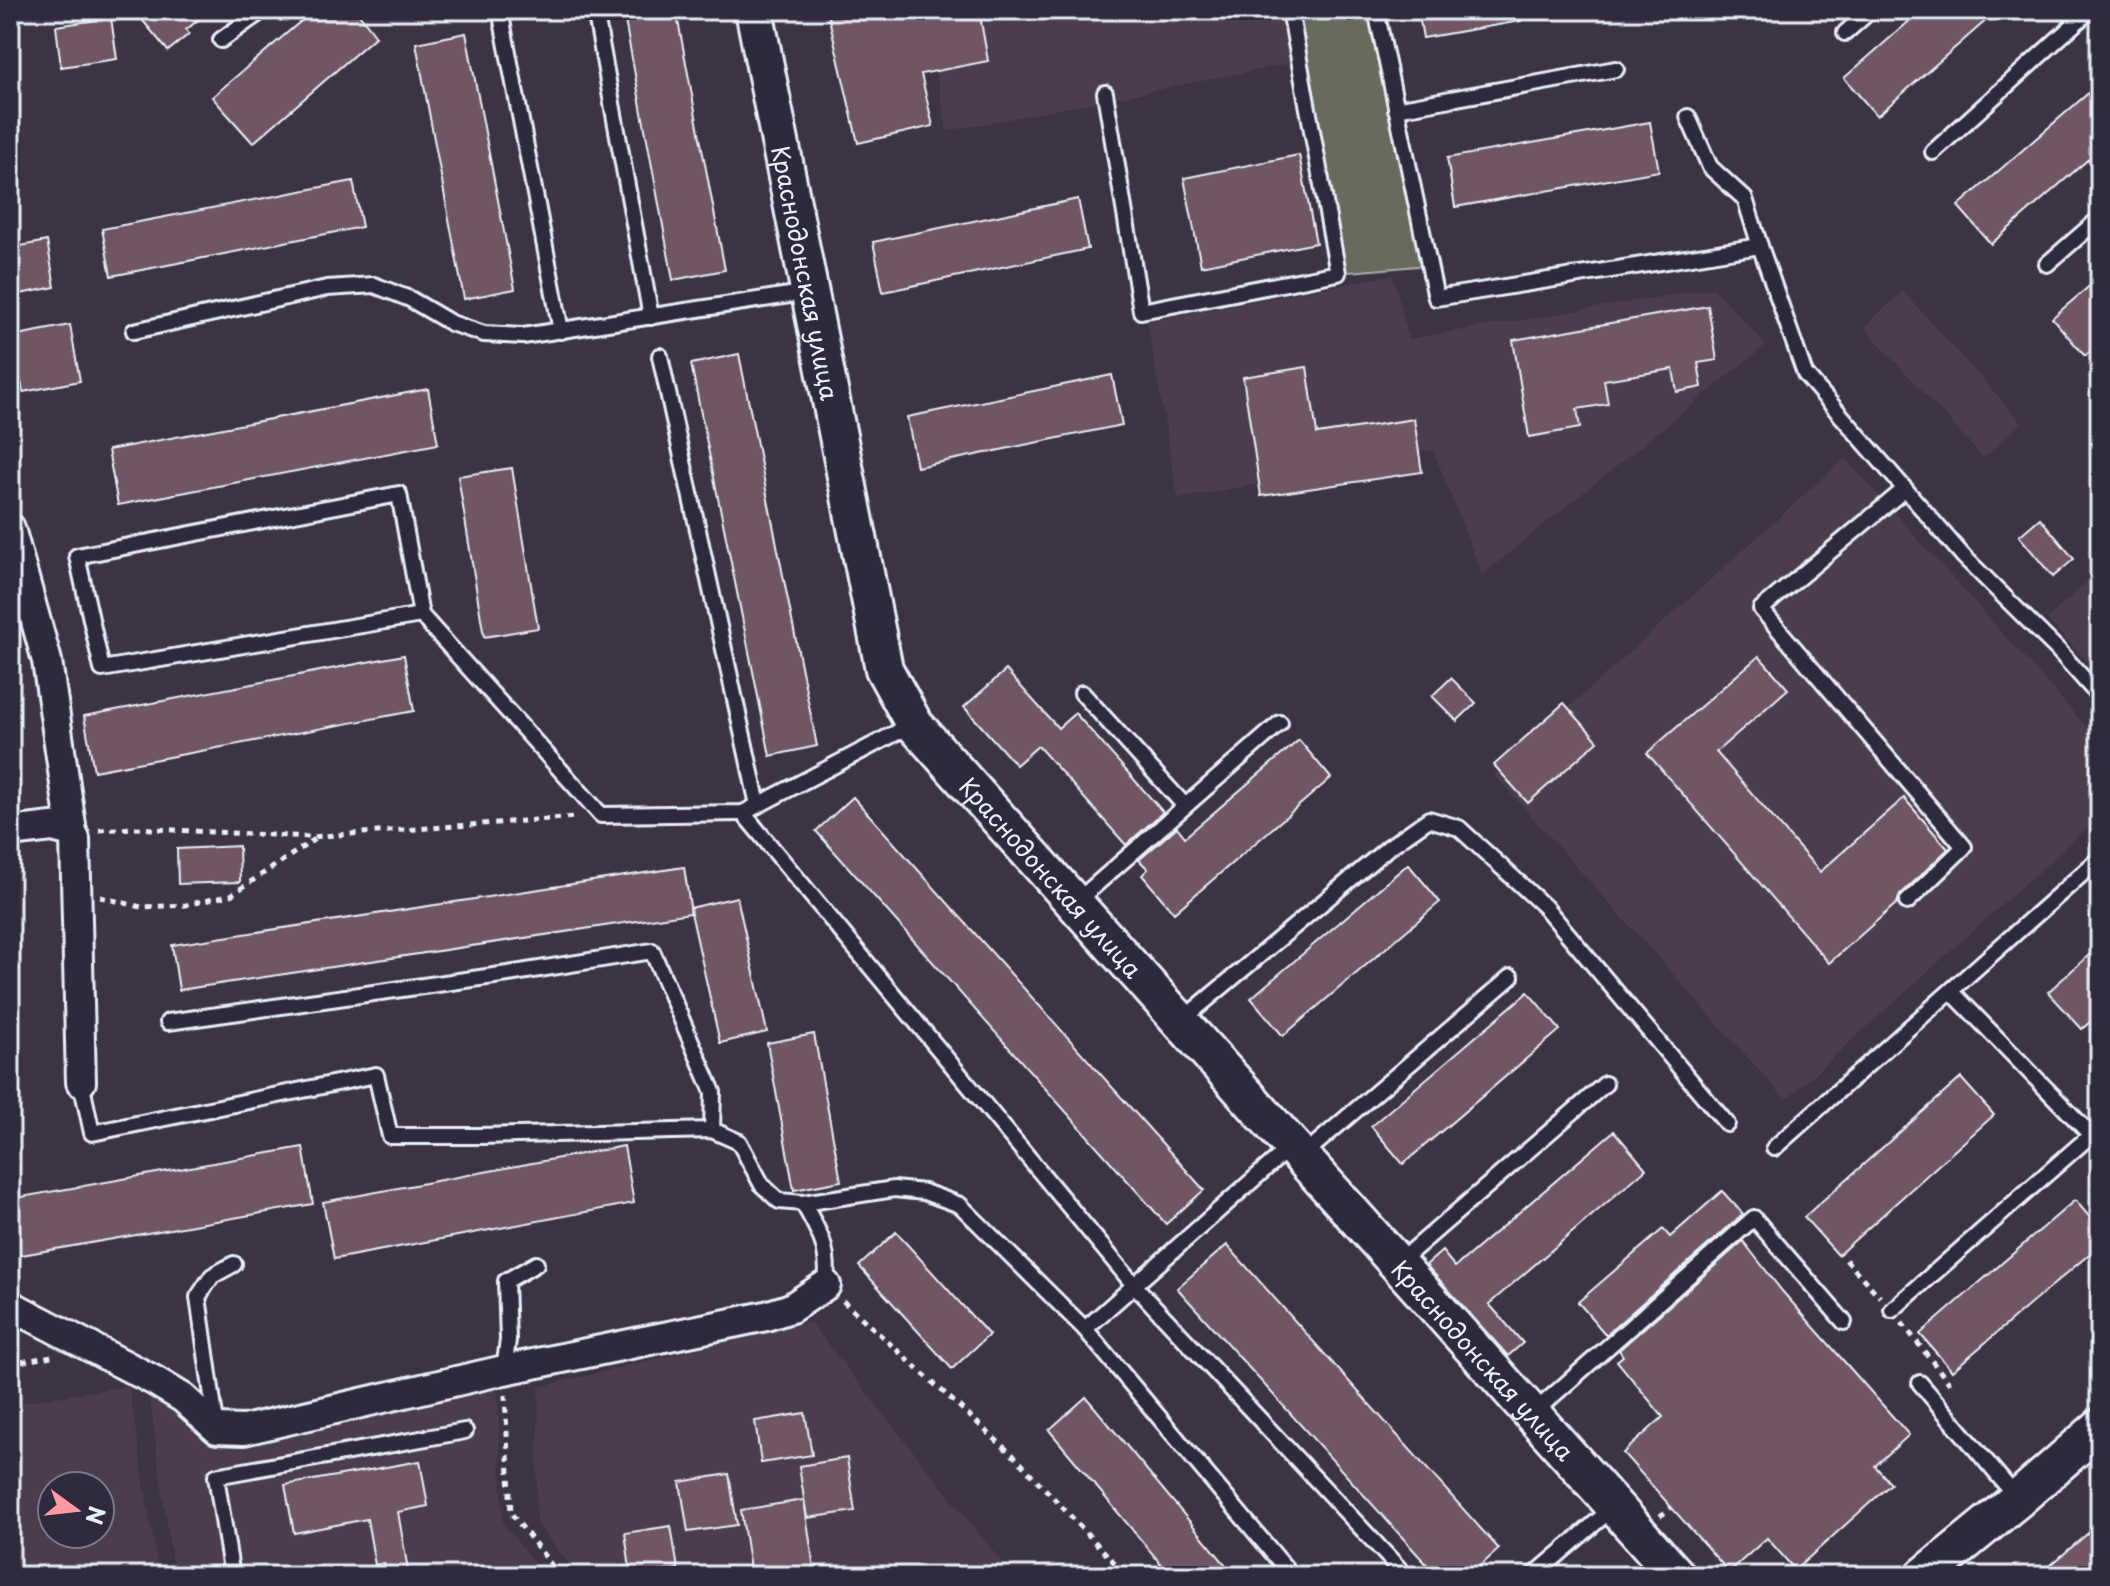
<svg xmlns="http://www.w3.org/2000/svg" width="2110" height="1586" font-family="'Playpen Sans',sans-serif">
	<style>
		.built { fill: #4b3e4d; fill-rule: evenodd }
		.green { fill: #686b5d; stroke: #a8aeaa; stroke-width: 2 }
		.building { fill: #6f5762; stroke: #e8f1f8; stroke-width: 2 }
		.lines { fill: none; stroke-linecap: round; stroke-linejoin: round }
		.service-casing { stroke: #e8f1f8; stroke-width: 20 }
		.minor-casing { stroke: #e8f1f8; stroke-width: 34 }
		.tertiary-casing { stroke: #e8f1f8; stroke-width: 42 }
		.path { stroke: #e8f1f8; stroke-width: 5; stroke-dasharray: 6 6; stroke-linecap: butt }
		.service { stroke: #2f2a3d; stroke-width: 14 }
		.minor { stroke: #2f2a3d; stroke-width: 28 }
		.tertiary { stroke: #2f2a3d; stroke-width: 36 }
		.labels { text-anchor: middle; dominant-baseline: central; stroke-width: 8; stroke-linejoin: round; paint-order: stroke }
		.street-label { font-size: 24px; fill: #e8f1f8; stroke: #2f2a3d }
	</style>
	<rect width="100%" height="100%" fill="#3c3344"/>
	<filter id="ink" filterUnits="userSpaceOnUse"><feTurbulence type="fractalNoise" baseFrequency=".0125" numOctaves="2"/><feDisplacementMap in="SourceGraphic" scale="16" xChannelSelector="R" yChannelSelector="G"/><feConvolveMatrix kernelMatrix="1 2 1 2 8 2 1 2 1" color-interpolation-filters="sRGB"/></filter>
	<g filter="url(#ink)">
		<g class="built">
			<polygon points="924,10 1282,10 1292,63 947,131"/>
			<polygon points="1393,275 1409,339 1713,288 1766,345 1482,575 1433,450 1178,499 1147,321"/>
			<polygon points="1903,291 2022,423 1983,458 1864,327"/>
			<polygon points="1845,458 2100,742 2100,816 1786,1100 1494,775"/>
			<polygon points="2100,570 2100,676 2047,619"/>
			<polygon points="810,1322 1013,1576 579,1576 536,1523 539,1387"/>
			<polygon points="497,1382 503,1523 544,1576 174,1576 149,1393 177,1410 211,1440"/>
			<path d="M 129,1386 L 159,1576 L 10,1576 L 10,1404 ZM 100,1486 L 100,1534 L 52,1534 L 52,1486 Z"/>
		</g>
		<polygon class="green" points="1290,10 1376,10 1429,265 1338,273"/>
		<g class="building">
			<polygon points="134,10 210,10 186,30 189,34 168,51"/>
			<polygon points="314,10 356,10 376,36 253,143 212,97"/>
			<polygon points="623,10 676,10 725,270 673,280"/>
			<polygon points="827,10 979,10 988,61 921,74 933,126 858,143"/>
			<polygon points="1418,10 1520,10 1521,21 1423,38"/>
			<polygon points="1922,10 1998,10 1877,116 1844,78"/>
			<polygon points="111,18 117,59 61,67 56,26"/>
			<polygon points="466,33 515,289 464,299 416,43"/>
			<polygon points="2100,83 2100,149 1991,244 1958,206"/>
			<polygon points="1650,122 1659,171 1455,207 1447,158"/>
			<polygon points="1299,155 1316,243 1201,266 1184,178"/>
			<polygon points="353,181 362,227 111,276 102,229"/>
			<polygon points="1078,199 1088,249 883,292 873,242"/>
			<polygon points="47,241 55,287 10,296 10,248"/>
			<polygon points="2100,277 2100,343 2085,356 2052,318"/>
			<polygon points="1708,306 1717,360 1698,363 1702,387 1677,392 1673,369 1604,380 1608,404 1577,409 1580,428 1529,437 1513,340"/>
			<polygon points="70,325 80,381 23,392 12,336"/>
			<polygon points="739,354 817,746 770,756 691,364"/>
			<polygon points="1307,367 1317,434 1414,419 1422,472 1261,496 1243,377"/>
			<polygon points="1112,375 1122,425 917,467 907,417"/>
			<polygon points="428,389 438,444 118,505 108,450"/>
			<polygon points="512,468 538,628 484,637 458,476"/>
			<polygon points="2040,518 2074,559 2053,577 2019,536"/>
			<polygon points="404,655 414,711 94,771 84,716"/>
			<polygon points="1759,656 1788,689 1716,752 1820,872 1904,798 1948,849 1900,895 1897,903 1829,963 1647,753"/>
			<polygon points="1006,670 1058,728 1075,713 1163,812 1126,845 1038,746 1016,765 964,707"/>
			<polygon points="1451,678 1476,703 1457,721 1432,696"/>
			<polygon points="1564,703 1598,741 1528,803 1494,765"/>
			<polygon points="1299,740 1331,778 1174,913 1142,875 1148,869 1139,860 1177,827 1185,837"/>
			<polygon points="853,797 1204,1190 1166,1224 816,831"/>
			<polygon points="239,846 240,882 178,884 177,849"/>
			<polygon points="1408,864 1440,902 1283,1036 1251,998"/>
			<polygon points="684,867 691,913 179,990 172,945"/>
			<polygon points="737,897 767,1032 720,1043 690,908"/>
			<polygon points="2100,945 2100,1013 2082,1029 2048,992"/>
			<polygon points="1528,992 1560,1030 1403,1164 1371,1126"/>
			<polygon points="814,1034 841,1181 794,1190 767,1043"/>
			<polygon points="1961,1078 1994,1115 1838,1255 1804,1217"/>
			<polygon points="1614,1131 1646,1169 1489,1304 1523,1343 1508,1356 1426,1265 1442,1251 1455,1267"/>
			<polygon points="624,1146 634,1203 334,1259 323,1202"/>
			<polygon points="303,1147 313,1204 10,1257 10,1199"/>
			<polygon points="1722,1191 1743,1214 1606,1335 1578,1302 1663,1229 1670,1237"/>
			<polygon points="2075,1200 2100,1229 2100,1245 1952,1371 1920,1334"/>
			<polygon points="896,1232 989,1335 952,1369 859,1266"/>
			<polygon points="1743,1241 1782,1291 1909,1435 1875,1466 1891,1484 1795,1570 1767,1538 1729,1572 1623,1453 1663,1417 1617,1361 1623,1356 1619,1350"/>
			<polygon points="1227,1245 1499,1549 1469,1576 1437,1576 1177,1288"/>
			<polygon points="1086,1397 1235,1576 1171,1576 1049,1430"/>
			<polygon points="805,1413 812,1455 761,1463 755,1421"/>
			<polygon points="847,1458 855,1511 807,1518 799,1466"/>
			<polygon points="420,1461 428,1506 398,1512 409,1576 387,1576 384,1563 375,1565 367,1519 294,1533 285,1485"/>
			<polygon points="729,1474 737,1525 688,1532 680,1482"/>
			<polygon points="804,1500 815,1576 751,1576 741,1510"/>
			<polygon points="2100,1523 2100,1576 2038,1576"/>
			<polygon points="671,1526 678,1569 631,1576 625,1533"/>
		</g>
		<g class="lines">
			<g class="service-casing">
				<g id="service">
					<polyline points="500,10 561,331"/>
					<polyline points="595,10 651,317"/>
					<polyline points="1376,10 1436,298 1760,246 1805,374 1964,557 2058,650 2100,697"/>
					<polyline points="1845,33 1871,10"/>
					<polyline points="221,40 263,10"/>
					<polyline points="1105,93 1141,311 1338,273 1290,10"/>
					<polyline points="1396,109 1616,69"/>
					<polyline points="1688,117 1710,167 1745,199 1760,246"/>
					<polyline points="1933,152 2090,10"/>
					<polyline points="2047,264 2100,218"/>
					<polyline points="134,331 327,288 374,285 410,299 451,323 484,334 523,336 809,292"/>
					<polyline points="660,356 758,805"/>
					<polyline points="1905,489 1761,609 1964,847 1907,902"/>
					<polyline points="421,615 102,669 77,556 399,494 421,615 601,815 743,813 913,724"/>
					<polyline points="1082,693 1185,806"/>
					<polyline points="743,813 1134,1285 1406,1576"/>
					<polyline points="1076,902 1280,723"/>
					<polyline points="1181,1021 1389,847 1429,819 1459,828 1545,907 1727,1124"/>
					<polyline points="168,1022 508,974 652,951 713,1092 712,1130"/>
					<polyline points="81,1082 92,1133 376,1075 390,1136 480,1136 712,1130 739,1142 762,1185 779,1201 803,1203 894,1189 924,1192 960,1205 1085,1329 1291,1146"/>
					<polyline points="1774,1148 2100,858"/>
					<polyline points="1302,1156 1511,977"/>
					<path d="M 803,1203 C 820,1233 830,1249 826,1285"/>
					<polyline points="1397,1264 1605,1084"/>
					<polyline points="1892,1310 2091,1135 1951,991"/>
					<polyline points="1085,1329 1292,1576"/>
					<polyline points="504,1370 508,1340 506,1281 536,1264"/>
					<polyline points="1920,1383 2018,1499"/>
					<polyline points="1532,1414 1754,1218 1844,1322"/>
					<polyline points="216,1424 198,1297 212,1276 234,1264"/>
					<polyline points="232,1576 216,1476 465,1431"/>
					<polyline points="1533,1576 1615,1506"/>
				</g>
			</g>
			<g class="minor-casing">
				<g id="minor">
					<polyline points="10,528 47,661 72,832"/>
					<polyline points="10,832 52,827 72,832 75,839 81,1082"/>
					<polyline points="10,1305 155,1381 183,1398 217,1429 244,1430 504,1370 766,1316 791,1308 826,1285"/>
				</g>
			</g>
			<g class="tertiary-casing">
				<g id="tertiary">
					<path id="s1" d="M 754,10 L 884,669 L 914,724 L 1677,1576"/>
					<polyline points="1924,1576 2018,1499 2100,1427"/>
				</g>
			</g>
			<g class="path">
				<polyline points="99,830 135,828 310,837 576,817"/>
				<polyline points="100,897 141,907 186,905 231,895 318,837"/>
				<polyline points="1846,1260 1880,1297"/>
				<polyline points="843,1301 1016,1458 1127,1576"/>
				<polyline points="1902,1323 1950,1384"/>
				<polyline points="10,1364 52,1356"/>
				<polyline points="505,1395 511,1513 560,1576"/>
				<polyline points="1660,1516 1672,1507"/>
			</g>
			<use href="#service" class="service"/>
			<use href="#minor" class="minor"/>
			<use href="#tertiary" class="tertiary"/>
		</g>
	</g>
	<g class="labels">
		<g class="street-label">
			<text stroke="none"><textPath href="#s1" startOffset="268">Краснодонская улица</textPath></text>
			<text stroke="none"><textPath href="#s1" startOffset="940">Краснодонская улица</textPath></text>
			<text stroke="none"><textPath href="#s1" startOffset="1588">Краснодонская улица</textPath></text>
		</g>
	</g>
	<rect width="2110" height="1586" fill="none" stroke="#2f2a3d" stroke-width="40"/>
	<rect x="20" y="20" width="2070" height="1546" fill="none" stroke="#e8f1f8" stroke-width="3" filter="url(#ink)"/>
	<g transform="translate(76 1510) rotate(105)"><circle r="38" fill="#2f2a3d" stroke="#797a88" stroke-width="2"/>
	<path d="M0-6L14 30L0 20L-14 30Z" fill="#ff9aa2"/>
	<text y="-12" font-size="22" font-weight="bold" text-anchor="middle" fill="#e8f1f8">N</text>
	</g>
</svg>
